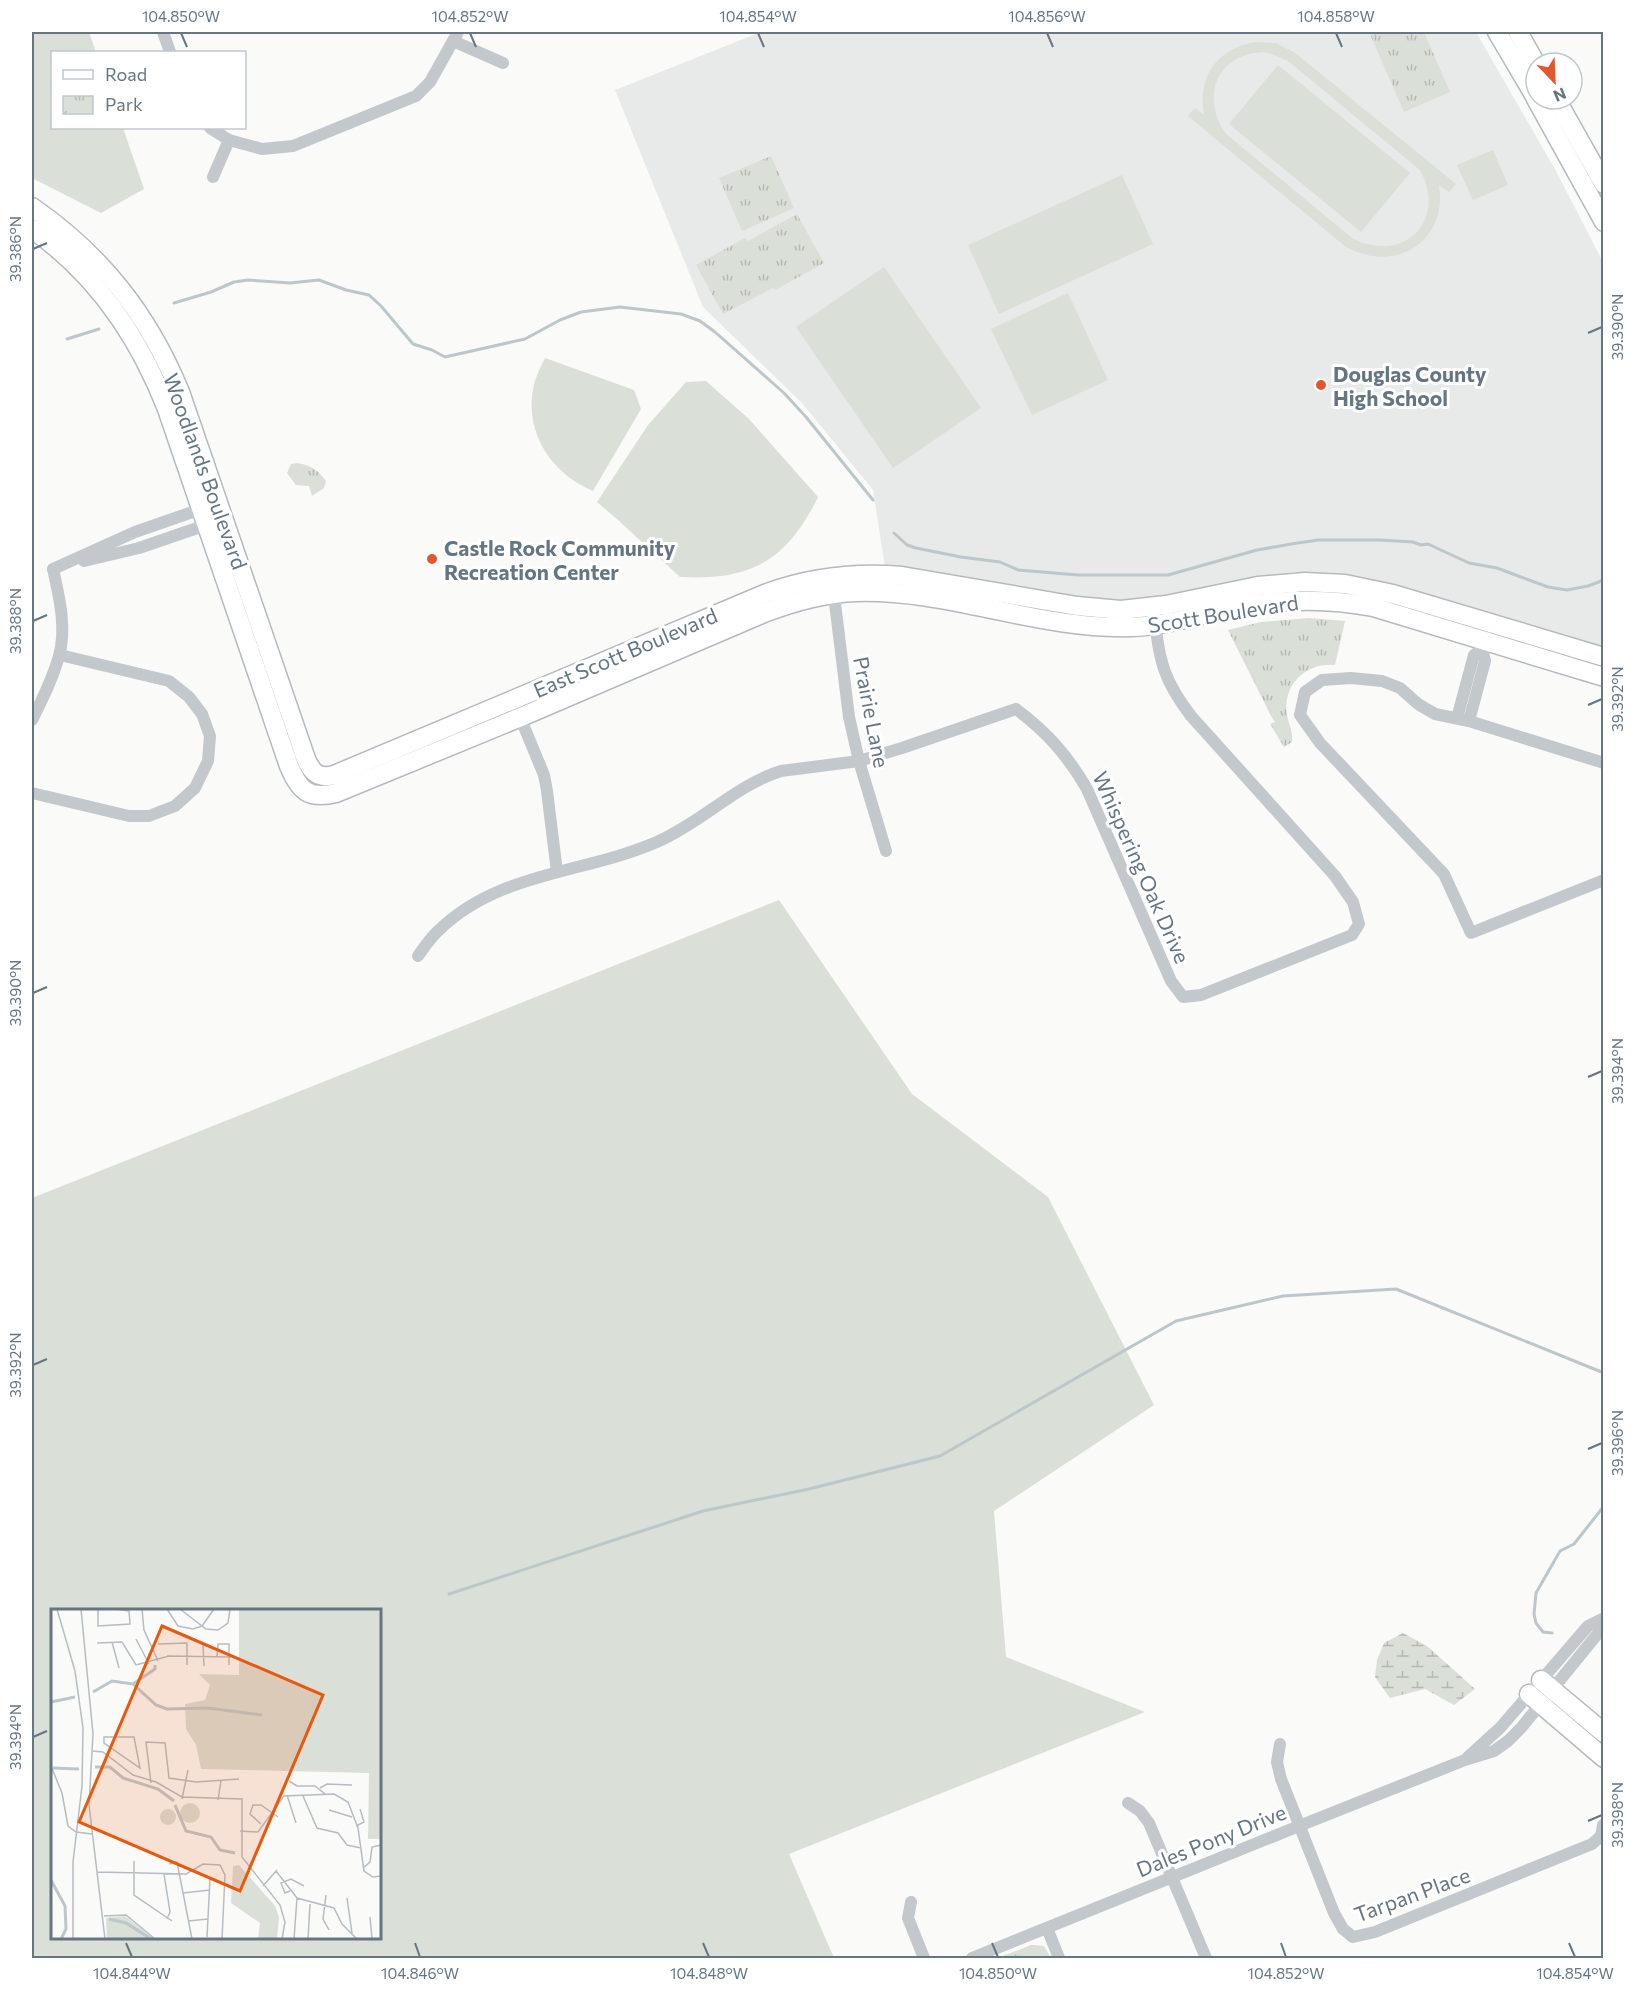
<svg xmlns="http://www.w3.org/2000/svg" width="1635" height="1990" font-family="Commissioner,sans-serif">
	<style>
		.built { fill: #e8e9e9 }
		.grass { fill: #dadfd7; fill-rule: evenodd }
		.wetland { fill: url(#wetland-marsh) }
		.park { fill: url(#park-tufts) }
		.lines { fill: none; stroke-linecap: round; stroke-linejoin: round }
		.stream { stroke: #bbc7cb; stroke-width: 3 }
		.secondary-casing { stroke: #b3babf; stroke-width: 21 }
		.street { stroke: #c3c8cc; stroke-width: 12 }
		.secondary { stroke: #fff; stroke-width: 18 }
		.ticks { fill: none; stroke: #657683; stroke-width: 2 }
		.poi-dot { fill: #e4572e; stroke: #fff; stroke-width: 2 }
		.labels { text-anchor: middle; dominant-baseline: central; stroke-width: 6; stroke-linejoin: round; paint-order: stroke }
		.poi-label { font-size: 21px; font-weight: bold; fill: #657683; stroke: #fff; text-anchor: start }
		.street-label { font-size: 21px; fill: #657683; stroke: #fff }
		.inset-river { fill: none; stroke: #bbc7cb; stroke-width: 3 }
		.inset-road { fill: none; stroke: #b5bdc2; stroke-width: 1.5 }
		.view { fill: #e8590c; fill-opacity: 0.15; stroke: #e8590c; stroke-width: 3 }
		.inset-edge { fill: none; stroke: #657683; stroke-width: 3 }
		.neatline { fill: none; stroke: #657683; stroke-width: 2 }
		.ticks-label { font-size: 15px; text-anchor: middle; fill: #657683 }
	</style>
	<defs>
		<pattern id="wetland-marsh" width="20" height="14" patternUnits="userSpaceOnUse" patternTransform="scale(1.5)"><rect width="20" height="14" fill="#dadfd7"/><path d="M1 5h8M5 5V1M11 12h8M15 12V8" fill="none" stroke="#b4b9b4"/></pattern>
		<pattern id="park-tufts" width="24" height="20" patternUnits="userSpaceOnUse" patternTransform="scale(1.5)"><rect width="24" height="20" fill="#dadfd7"/><path d="M3 7l-1-3M5 7V3M7 7l1-3M15 17l-1-3M17 17v-4M19 17l1-3" fill="none" stroke="#b4b9b4"/></pattern>
	</defs>
	<rect width="100%" height="100%" fill="#fafaf8"/>
	<polygon class="built" points="761,32 1476,32 1556,171 1603,262 1603,652 1394,586 1356,577 1324,573 1293,572 1122,602 1089,600 885,567 873,490 802,403 703,307 615,90"/>
	<g class="grass">
		<polygon points="32,32 89,32 96,52 52,52 52,128 123,128 144,189 101,213 32,178"/>
		<path d="M 1254,42 L 1275,43 L 1294,52 L 1456,184 L 1449,192 L 1439,185 C 1448,242 1395,274 1346,247 L 1188,116 L 1195,108 L 1204,115 C 1197,76 1217,50 1254,42 ZM 1263,52 L 1272,54 L 1288,61 L 1420,170 C 1448,221 1403,265 1352,238 L 1226,134 C 1200,98 1216,54 1263,52 Z"/>
		<polygon points="1278,65 1410,173 1361,232 1229,124"/>
		<polygon points="1493,150 1508,185 1473,200 1457,165"/>
		<polygon points="1122,175 1153,244 999,314 968,245"/>
		<polygon points="884,267 981,408 893,468 796,327"/>
		<polygon points="1068,293 1108,380 1032,415 991,329"/>
		<path d="M 545,358 L 634,390 L 641,409 L 593,491 C 552,474 525,434 533,389 C 535,378 540,368 545,358 Z"/>
		<path d="M 706,381 L 749,419 L 818,497 C 787,561 750,581 680,577 L 618,520 L 597,502 L 648,425 L 686,382 Z"/>
		<path d="M 779,900 L 912,1094 L 1048,1197 L 1154,1405 L 994,1511 L 1006,1657 L 1145,1712 L 789,1854 L 834,1958 L 32,1958 L 32,1198 ZM 52,1610 L 380,1610 L 380,1938 L 52,1938 Z"/>
	</g>
	<polygon class="wetland" points="1403,1633 1427,1646 1475,1689 1454,1705 1425,1689 1390,1698 1375,1677 1377,1660 1384,1643"/>
	<g class="park">
		<polygon points="1369,32 1424,32 1450,92 1404,112"/>
		<polygon points="771,156 794,208 742,231 719,178"/>
		<polygon points="797,214 824,263 775,290 773,288 723,314 696,265 745,238 748,241"/>
		<path d="M 297,463 C 311,465 318,470 326,481 L 324,488 L 312,496 L 309,486 L 296,485 L 287,473 L 291,464 Z"/>
		<path d="M 1309,618 L 1345,621 L 1335,665 C 1306,662 1282,685 1287,715 C 1289,726 1293,730 1292,742 L 1284,747 L 1270,724 L 1275,722 L 1271,716 L 1228,630 L 1261,622 Z"/>
		<polygon points="1031,1945 1044,1946 1051,1958 998,1958"/>
	</g>
	<g class="lines">
		<g class="stream">
			<polyline points="174,303 211,292 234,282 248,280 290,283 319,280 346,290 369,295 381,306 413,344 432,350 445,357 525,339 560,320 581,312 620,307 681,314 700,321 715,332 784,393 806,417 873,500"/>
			<polyline points="67,339 99,329"/>
			<polyline points="894,533 907,545 916,548 961,557 1000,562 1018,570 1078,575 1168,575 1257,550 1291,544 1318,540 1380,540 1413,542 1421,545 1428,544 1469,563 1497,568 1548,587 1567,590 1588,586 1604,580"/>
			<polyline points="449,1594 703,1511 809,1489 940,1456 1176,1321 1283,1296 1396,1289 1604,1373"/>
			<polyline points="1552,1633 1543,1632 1536,1623 1534,1614 1536,1593 1560,1551 1574,1544 1604,1506"/>
		</g>
		<g class="secondary-casing">
			<g id="secondary">
				<polyline points="1497,32 1536,98"/>
				<polyline points="1518,32 1536,64"/>
				<polyline points="1536,99 1604,222"/>
				<polyline points="1556,99 1604,184"/>
				<path d="M 32,207 C 101,255 148,314 180,392 L 306,759 C 312,773 319,779 334,775 L 767,593 C 811,577 855,572 902,576 L 1077,606 L 1121,610 L 1166,605 L 1258,586 L 1305,582 L 1345,584 L 1393,594 L 1604,657"/>
				<path d="M 32,229 C 95,273 139,337 167,409 L 289,766 C 299,790 308,800 336,793 L 521,717 L 764,613 C 793,602 824,593 856,592 C 949,589 1038,630 1131,627 C 1165,626 1200,615 1233,608 C 1280,599 1327,598 1373,607 L 1604,677"/>
				<polyline points="1541,1680 1604,1733"/>
				<polyline points="1529,1694 1604,1758"/>
			</g>
		</g>
		<g class="street">
			<polyline points="163,32 170,52"/>
			<polyline points="453,41 503,63"/>
			<polyline points="210,128 229,140 262,149 293,146 416,96 430,82 458,32"/>
			<polyline points="213,177 229,140"/>
			<polyline points="84,561 139,548 206,525 212,520"/>
			<polyline points="53,569 135,532 201,509 208,510"/>
			<polyline points="833,587 849,717 859,761 886,851"/>
			<polyline points="518,712 544,775 547,791 557,872"/>
			<polyline points="1457,718 1474,655 1482,649"/>
			<path d="M 32,720 C 42,700 53,678 59,656 C 67,628 59,596 53,569"/>
			<polyline points="1469,721 1485,661 1482,649 1486,635"/>
			<polyline points="1604,763 1469,721 1435,714 1418,704 1400,688 1382,681 1351,678 1322,680 1305,692 1300,715 1320,743 1444,874 1471,933 1604,880"/>
			<polyline points="32,793 129,816 149,816 175,806 195,788 208,761 210,736 202,714 189,697 169,681 60,655"/>
			<path d="M 418,956 C 424,948 430,938 438,931 C 499,871 585,874 659,841 C 702,822 738,784 781,771 L 859,761 L 902,748 L 1016,709 C 1047,732 1068,756 1087,789 L 1171,981 L 1183,997 L 1201,995 L 1352,935 L 1359,924 L 1353,902 L 1335,876 L 1191,716 C 1165,682 1159,662 1155,620"/>
			<polyline points="1280,1744 1277,1762 1281,1779 1334,1913 1343,1929 1353,1937 1375,1932 1592,1844 1601,1836 1603,1825"/>
			<polyline points="1468,1757 1500,1728 1588,1626 1604,1618"/>
			<polyline points="1128,1803 1140,1811 1149,1823 1206,1958"/>
			<polyline points="911,1902 908,1918 924,1958"/>
			<polyline points="1047,1928 1059,1958"/>
			<polyline points="972,1958 1299,1826 1465,1760 1494,1751 1508,1741 1521,1728 1604,1626"/>
		</g>
		<use href="#secondary" class="secondary"/>
	</g>
	<path class="ticks" d="M 181,33 L 187,47M 470,33 L 476,47M 758,33 L 764,47M 1047,33 L 1053,47M 1336,33 L 1342,47M 33,249 L 47,243M 1588,333 L 1602,327M 33,621 L 47,615M 1588,705 L 1602,699M 33,993 L 47,987M 1588,1077 L 1602,1071M 33,1365 L 47,1359M 1588,1449 L 1602,1443M 33,1737 L 47,1731M 1588,1821 L 1602,1815M 126,1943 L 132,1957M 415,1943 L 420,1957M 703,1943 L 709,1957M 992,1943 L 998,1957M 1281,1943 L 1286,1957M 1569,1943 L 1575,1957"/>
	<g class="poi-dot">
		<circle cx="1321" cy="385" r="6"/>
		<circle cx="432" cy="559" r="6"/>
	</g>
	<g class="labels">
		<g class="poi-label">
			<text x="1333" y="373">Douglas County<tspan x="1333" dy="24">High School</tspan></text>
			<text x="444" y="547">Castle Rock Community<tspan x="444" dy="24">Recreation Center</tspan></text>
		</g>
		<g class="street-label">
			<text transform="translate(206 471) rotate(70)">Woodlands Boulevard</text>
			<text transform="translate(1223 613) rotate(-9)">Scott Boulevard</text>
			<text transform="translate(625 652) rotate(-23)">East Scott Boulevard</text>
			<text transform="translate(872 712) rotate(79)">Prairie Lane</text>
			<text transform="translate(1142 867) rotate(66)">Whispering Oak Drive</text>
			<text transform="translate(1211 1840) rotate(-22)">Dales Pony Drive</text>
			<text transform="translate(1412 1894) rotate(-20)">Tarpan Place</text>
		</g>
	</g>
	<g transform="translate(51 1609)">
		<rect width="330" height="330" fill="#fafaf8"/>
		<path d="M 188,0 L 330,0 L 330,230 L 317,230 L 318,164 L 150,160 L 145,136 L 135,120 L 134,95 L 154,91 L 159,76 L 148,65 L 188,66 ZM129 204a10 10 0 1 1 20 0a10 10 0 1 1-20 0ZM109 208a8 8 0 1 1 16 0a8 8 0 1 1-16 0ZM 188,256 L 224,297 L 228,308 L 226,330 L 207,330 L 209,314 L 180,294 L 182,257 Z" fill="#dadfd7"/>
		<path d="M 74,307 L 103,330 L 56,330 L 55,309 Z" fill="#dadfd7"/>
		<path class="inset-river" d="M 82,75 L 105,96 L 116,100 L 157,99 L 211,106M 42,83 L 61,72 L 82,75 L 104,60 L 104,56M 0,93 L 24,88M 44,158 L 59,158 L 72,169 L 107,180 L 123,192M 2,159 L 28,160M 124,196 L 135,222 L 160,228 L 169,241 L 184,244M 0,271 L 14,297 L 15,320 L 10,330M 58,310 L 75,314 L 100,330"/>
		<path class="inset-road" d="M 6,0 L 24,62 L 32,119 L 31,177 L 22,253 L 22,330M 30,0 L 42,125 L 38,196 L 54,330M 47,0 L 47,17 L 79,15 L 78,2 L 65,0M 91,0 L 93,21 L 107,52M 116,0 L 127,17 L 142,20 L 151,17 L 163,0M 129,0 L 155,20 L 167,21 L 177,14 L 179,0M 85,30 L 98,55M 61,33 L 68,59M 46,34 L 71,33 L 85,56 L 118,47M 107,35 L 136,34 L 136,56M 152,36 L 153,57M 116,47 L 180,48M 166,48 L 167,35 L 178,35 L 178,56M 53,128 L 83,128 L 89,159 L 53,134 ZM 42,142 L 52,143 L 82,166 L 105,173 L 131,188 L 191,190 L 191,248 L 229,296 L 234,313 L 231,330M 0,157 L 11,184 L 17,217 L 25,223 L 41,225M 238,172 L 246,177 L 264,177 L 274,185M 100,174 L 95,133 L 114,134 L 118,169 L 145,173 L 188,170M 269,179 L 276,175 L 301,176M 236,186 L 245,214M 252,187 L 266,219 L 287,224 L 296,236 L 310,239M 131,190 L 137,161M 167,191 L 170,172M 278,201 L 301,208M 210,215 L 199,205 L 202,196 L 210,196 L 227,208M 305,217 L 313,213 L 309,200M 189,222 L 207,223M 207,223 L 233,187 L 283,185 L 297,193 L 307,219 L 313,262 L 322,268 L 330,267M 83,252 L 83,286 L 121,312M 118,255 L 126,253 L 141,330M 312,259 L 319,253 L 321,238 L 330,236M 225,262 L 246,289 L 283,299 L 291,315 L 306,330M 46,263 L 135,265 L 152,255 L 169,256 L 174,266 L 171,330M 113,265 L 119,303 L 116,310M 212,277 L 226,261M 239,282 L 234,284 L 230,274 L 240,270 L 253,277M 132,284 L 159,281M 275,286 L 272,310 L 278,321M 296,289 L 301,324M 53,307 L 75,306 L 104,330M 319,308 L 321,330M 137,312 L 157,310M 156,328 L 159,270M 243,330 L 246,289M 257,330 L 259,295"/>
		<path class="view" d="M 111,17 L 272,86 L 189,282 L 28,213 Z"/>
		<rect width="330" height="330" class="inset-edge"/>
	</g>
	<rect width="1635" height="1990" fill="none" stroke="#ffffff" stroke-width="66"/>
	<rect x="51" y="51" width="195" height="78" fill="#ffffff" stroke="#c1c8cd" stroke-width="1.5"/>
	<rect x="63" y="70" width="30" height="9" fill="#ffffff" stroke="#c1c8cd" stroke-width="1.5"/>
	<text x="105" y="81" font-size="18" fill="#657683">Road</text>
	<rect x="63" y="96" width="30" height="18" fill="url(#park-tufts)" stroke="#c1c8cd" stroke-width="1.5"/>
	<text x="105" y="111" font-size="18" fill="#657683">Park</text>
	<g transform="translate(1554 81) rotate(157)"><circle r="28" fill="#ffffff" stroke="#c1c8cd" stroke-width="1.5"/>
	<path d="M0-4.5L10 22L0 15L-10 22Z" fill="#e4572e"/>
	<text y="-9" font-size="16" font-weight="bold" text-anchor="middle" fill="#657683">N</text>
	</g>
	<rect x="33" y="33" width="1569" height="1924" class="neatline"/>
	<g class="ticks-label">
		<text x="181" y="22">104.850°W</text>
		<text x="470" y="22">104.852°W</text>
		<text x="758" y="22">104.854°W</text>
		<text x="1047" y="22">104.856°W</text>
		<text x="1336" y="22">104.858°W</text>
		<text transform="translate(16 249) rotate(-90)" y="5">39.386°N</text>
		<text transform="translate(1618 327) rotate(-90)" y="5">39.390°N</text>
		<text transform="translate(16 621) rotate(-90)" y="5">39.388°N</text>
		<text transform="translate(1618 699) rotate(-90)" y="5">39.392°N</text>
		<text transform="translate(16 993) rotate(-90)" y="5">39.390°N</text>
		<text transform="translate(1618 1071) rotate(-90)" y="5">39.394°N</text>
		<text transform="translate(16 1365) rotate(-90)" y="5">39.392°N</text>
		<text transform="translate(1618 1443) rotate(-90)" y="5">39.396°N</text>
		<text transform="translate(16 1737) rotate(-90)" y="5">39.394°N</text>
		<text transform="translate(1618 1815) rotate(-90)" y="5">39.398°N</text>
		<text x="132" y="1979">104.844°W</text>
		<text x="420" y="1979">104.846°W</text>
		<text x="709" y="1979">104.848°W</text>
		<text x="998" y="1979">104.850°W</text>
		<text x="1286" y="1979">104.852°W</text>
		<text x="1575" y="1979">104.854°W</text>
	</g>
</svg>
